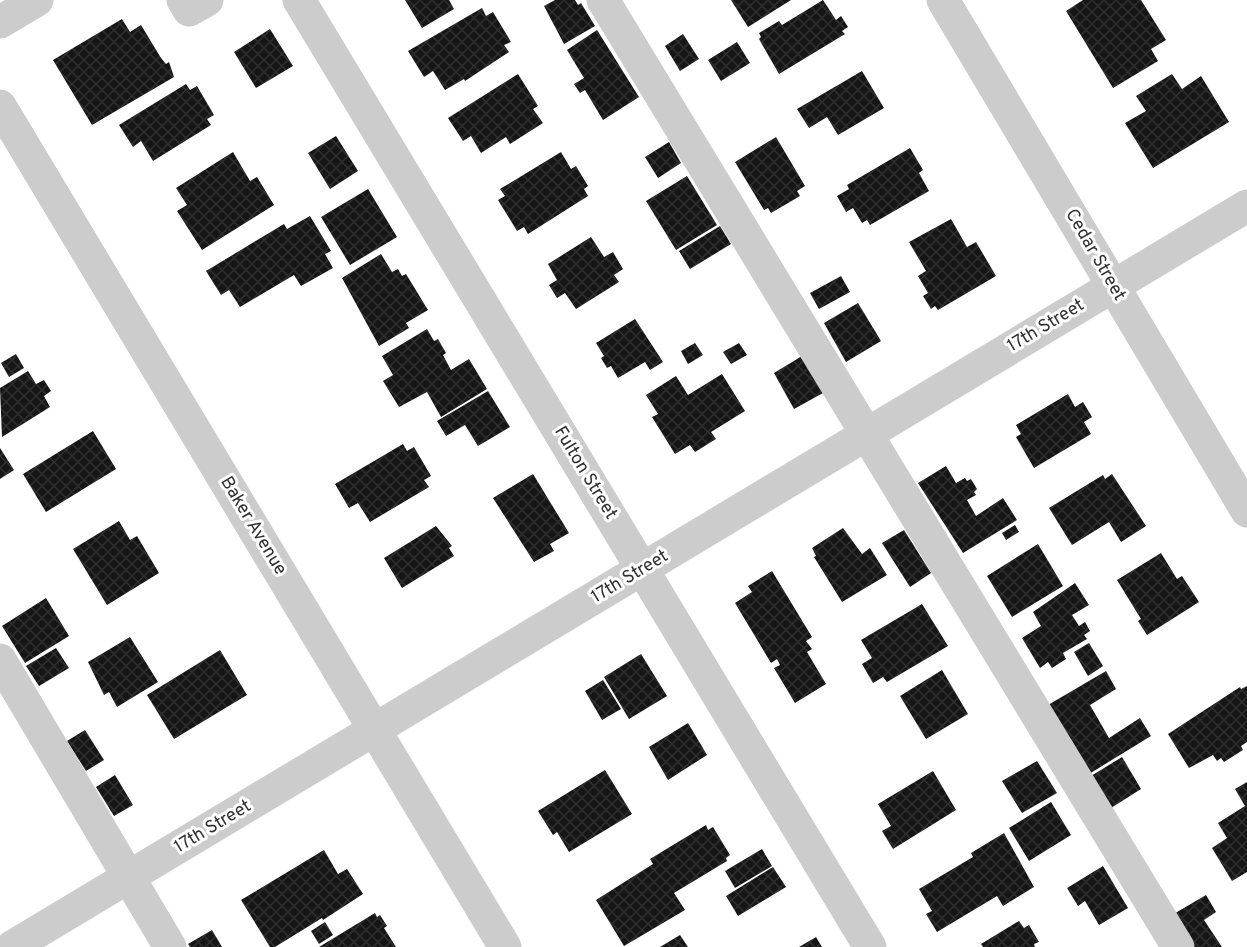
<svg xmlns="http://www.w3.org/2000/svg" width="1247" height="947" font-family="Overpass,sans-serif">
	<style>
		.building { fill: url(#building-cross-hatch) }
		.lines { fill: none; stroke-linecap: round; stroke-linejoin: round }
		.minor { stroke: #ccc; stroke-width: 33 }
		.labels { text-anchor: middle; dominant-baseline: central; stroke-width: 6; stroke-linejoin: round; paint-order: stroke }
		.street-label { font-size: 18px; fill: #2f2f2f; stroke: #fff }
	</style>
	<defs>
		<pattern id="building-cross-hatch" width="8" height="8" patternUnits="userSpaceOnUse" patternTransform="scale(1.5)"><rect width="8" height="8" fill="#161616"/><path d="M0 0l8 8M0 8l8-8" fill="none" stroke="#303030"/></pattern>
	</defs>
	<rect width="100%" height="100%" fill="#fff"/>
	<g class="building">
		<polygon points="405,0 449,0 454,9 422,28"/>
		<polygon points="555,0 575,0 578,5 581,3 595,26 564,44 544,6"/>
		<polygon points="731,0 791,0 748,27"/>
		<polygon points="823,0 836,20 841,16 848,27 842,31 845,34 779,74 759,39 761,37 759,33 779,21 782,25"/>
		<polygon points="1083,0 1141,0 1166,40 1151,49 1158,61 1113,88 1066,11"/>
		<polygon points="482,8 486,16 493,12 511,42 504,45 509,52 465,81 464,79 445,90 433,71 424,77 408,51"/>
		<polygon points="122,19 130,32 141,25 161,58 166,64 169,62 174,77 92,125 53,60"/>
		<polygon points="270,29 293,66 256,88 234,52"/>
		<polygon points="597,30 639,97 603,120 585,90 580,93 574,84 584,78 567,50"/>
		<polygon points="683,34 699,59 680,71 665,46"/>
		<polygon points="737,42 750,63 721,81 708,60"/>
		<polygon points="862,71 884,108 838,135 827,117 809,128 797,109"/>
		<polygon points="518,74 538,106 533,109 543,123 510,144 506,137 481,153 471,136 463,141 448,118"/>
		<polygon points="1172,74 1182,89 1201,76 1229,122 1153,168 1125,123 1146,111 1136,96"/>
		<polygon points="186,84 190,90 197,86 214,115 207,119 211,125 153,161 141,141 133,147 119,125"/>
		<polygon points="336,136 358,171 330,189 308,153"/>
		<polygon points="776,137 805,186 797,191 800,196 771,213 768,208 764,210 735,162"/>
		<polygon points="669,142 681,163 658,178 645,157"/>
		<polygon points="910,148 923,170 919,173 929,191 870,225 867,220 862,223 853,208 846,212 837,196 849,189 847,185"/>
		<polygon points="233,152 250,181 257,177 274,205 202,250 177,211 187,205 176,188"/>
		<polygon points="561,152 571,169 576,166 588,186 584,189 588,196 528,234 524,227 517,231 498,200 505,196 500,189"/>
		<polygon points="687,176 717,225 676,250 646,201"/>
		<polygon points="368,189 397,237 350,265 321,217"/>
		<polygon points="310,216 331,251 325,254 333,268 301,286 294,275 240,307 229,290 221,295 206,271 284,224 287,229"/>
		<polygon points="951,219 967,247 976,242 996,276 938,310 935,306 931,309 923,296 928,293 918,276 926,271 909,242"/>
		<polygon points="720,226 731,244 690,269 679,251"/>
		<polygon points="591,237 604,257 613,252 623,269 614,275 619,282 576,309 565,293 557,298 549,285 557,280 548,264"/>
		<polygon points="381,254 392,272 398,269 402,276 406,274 428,310 406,323 409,328 379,346 342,278"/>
		<polygon points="841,276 850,292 819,309 810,293"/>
		<polygon points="858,303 881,341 846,362 824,323"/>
		<polygon points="635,319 663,362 650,370 645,362 618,378 611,366 607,368 601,358 604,356 596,343"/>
		<polygon points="427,329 434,341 438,339 446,353 443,355 451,370 469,359 487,389 441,417 427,392 399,407 383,381 393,375 382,356"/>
		<polygon points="695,343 703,355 688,364 681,351"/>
		<polygon points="739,343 747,355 731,364 723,352"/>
		<polygon points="16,354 24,368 9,377 1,363"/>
		<polygon points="802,356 823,393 794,409 774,373"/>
		<polygon points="28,371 36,384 44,380 51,391 44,396 50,407 2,437 0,388"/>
		<polygon points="722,374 745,411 711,432 716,439 695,452 690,445 675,454 652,417 658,414 646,395 676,376 688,395"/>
		<polygon points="488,391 510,427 478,446 465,425 446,436 437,421"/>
		<polygon points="1068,394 1075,407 1083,402 1092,417 1084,422 1091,434 1034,468 1016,437 1021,434 1016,425"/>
		<polygon points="93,431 116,469 46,512 23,474"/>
		<polygon points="403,444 407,451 414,447 431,476 424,480 429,487 370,522 358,503 349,508 335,484"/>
		<polygon points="0,448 14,470 0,479"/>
		<polygon points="946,466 956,483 965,478 967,481 971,479 977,489 974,492 976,495 967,500 976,516 1003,498 1017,520 963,553 918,483"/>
		<polygon points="533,474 569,533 550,544 554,551 534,562 493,498"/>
		<polygon points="1112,474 1146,526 1121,542 1109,522 1072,545 1049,508 1103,475 1105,479"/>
		<polygon points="119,521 130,540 137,536 159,573 107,605 73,549"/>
		<polygon points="1015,525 1019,532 1006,540 1002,533"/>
		<polygon points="436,526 452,546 449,548 454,556 402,588 384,558"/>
		<polygon points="843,528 862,554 870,548 887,575 842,602 814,557 816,556 812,548"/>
		<polygon points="904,530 931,573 910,587 882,543"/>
		<polygon points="1038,544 1063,586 1012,617 987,576"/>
		<polygon points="1161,553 1177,579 1182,576 1199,602 1147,635 1138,621 1141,619 1117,580"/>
		<polygon points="772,571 812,637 806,641 812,649 807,652 826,684 795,703 774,668 780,665 777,659 771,663 735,603 752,592 748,586"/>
		<polygon points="1075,583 1089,605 1072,615 1079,626 1085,622 1090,631 1084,635 1087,639 1063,653 1066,659 1052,668 1048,662 1040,668 1022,638 1041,626 1033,612"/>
		<polygon points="46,598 69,636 25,663 2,626"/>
		<polygon points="922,604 948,646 887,682 883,677 873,683 862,664 872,658 861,640"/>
		<polygon points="130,637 158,682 117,707 109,692 104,695 88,662"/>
		<polygon points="1089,643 1103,666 1088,676 1074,652"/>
		<polygon points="56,648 69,668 39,686 26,666"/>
		<polygon points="220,650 247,695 174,739 147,695"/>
		<polygon points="641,654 667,696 629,719 604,677"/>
		<polygon points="942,670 968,714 926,739 900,696"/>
		<polygon points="1106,671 1116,689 1090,705 1109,738 1140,718 1151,736 1089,774 1048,705"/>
		<polygon points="603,680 621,709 602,720 585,691"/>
		<polygon points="1247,686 1247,742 1241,746 1243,750 1224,762 1221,758 1217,761 1213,755 1189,768 1168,734 1240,687 1241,689"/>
		<polygon points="688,723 707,755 668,780 649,747"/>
		<polygon points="85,730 104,760 86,771 67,741"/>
		<polygon points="1122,757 1141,789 1111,808 1091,776"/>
		<polygon points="1037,761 1057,793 1022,813 1002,781"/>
		<polygon points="605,770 632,814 569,852 557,832 553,835 538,811"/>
		<polygon points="933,771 956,810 893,849 882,831 891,826 878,804"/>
		<polygon points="115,775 133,805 114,816 96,787"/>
		<polygon points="1247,782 1247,872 1232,881 1212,848 1227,838 1218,823 1245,806 1235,789"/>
		<polygon points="1051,802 1071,835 1029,861 1009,828"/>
		<polygon points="706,825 708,830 713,827 730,855 726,858 727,861 674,893 685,910 624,946 596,900 653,864 650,859"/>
		<polygon points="1004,833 1034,887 1003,906 997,896 937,932 926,914 932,911 919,889 973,857 971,853"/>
		<polygon points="762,849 772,866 735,888 725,871"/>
		<polygon points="324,850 338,874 347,869 363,894 323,920 322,918 275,947 270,947 241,900"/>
		<polygon points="1103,866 1128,908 1099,925 1085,901 1078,906 1067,888"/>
		<polygon points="773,867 786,887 738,916 726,896"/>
		<polygon points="1206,895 1216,912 1204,920 1222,947 1192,947 1172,915"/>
		<polygon points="375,913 377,917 380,915 387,926 384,928 396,947 319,947"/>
		<polygon points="1019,921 1024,928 1029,925 1039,942 1034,944 1035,947 983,947 981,944"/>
		<polygon points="325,922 333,935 319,944 311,931"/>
		<polygon points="212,930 222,947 190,947 188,944"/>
		<polygon points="680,935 688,947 660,947"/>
		<polygon points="816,937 822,947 799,947"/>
	</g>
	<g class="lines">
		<g class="minor">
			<polyline points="183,0 189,10 207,0"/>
			<polyline points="299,0 870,947"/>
			<polyline points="603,0 1178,947"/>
			<polyline points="943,0 1247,511"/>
			<polyline points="0,22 37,0"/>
			<polyline points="0,106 505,947"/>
			<polyline points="0,660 170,947"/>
			<polyline points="12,947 1247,206"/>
		</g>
	</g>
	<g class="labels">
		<g class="street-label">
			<text transform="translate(1095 255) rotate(60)">Cedar Street</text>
			<text transform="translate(1046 326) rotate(-31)">17th Street</text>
			<text transform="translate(585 473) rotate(59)">Fulton Street</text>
			<text transform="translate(253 526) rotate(59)">Baker Avenue</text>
			<text transform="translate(630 577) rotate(-31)">17th Street</text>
			<text transform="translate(213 827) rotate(-31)">17th Street</text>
		</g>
	</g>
</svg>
